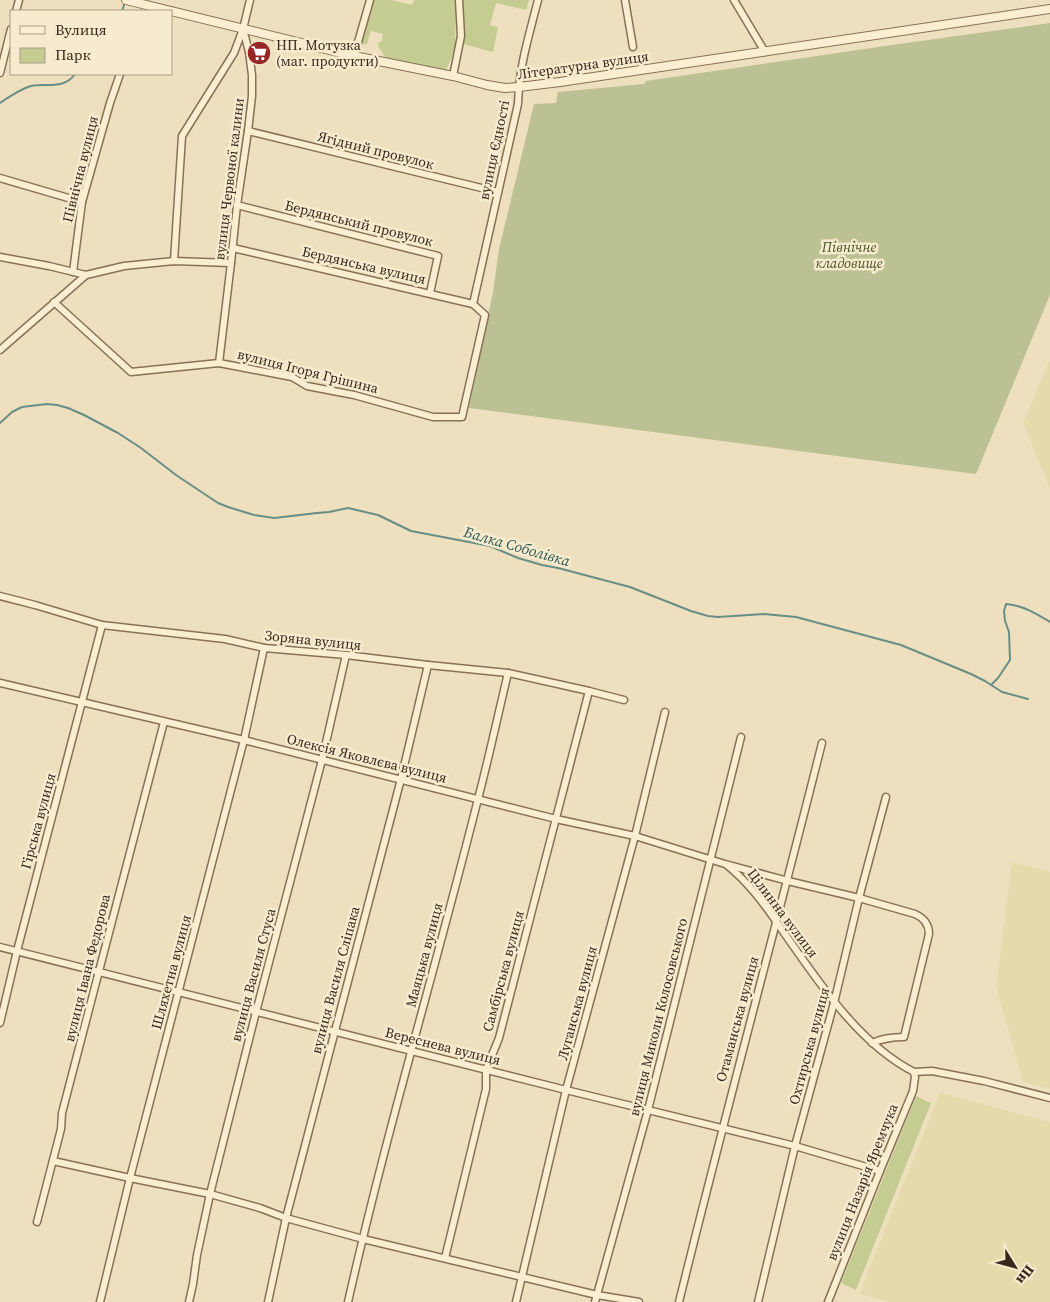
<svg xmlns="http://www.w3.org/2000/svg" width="1050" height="1302" font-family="'Source Serif 4',serif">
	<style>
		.farmland { fill: #e4dbac }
		.green { fill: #c5cc92 }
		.cemetery { fill: #bbc192 }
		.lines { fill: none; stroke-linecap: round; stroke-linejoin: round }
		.stream { stroke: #698e85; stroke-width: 2 }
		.minor-casing { stroke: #877157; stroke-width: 9 }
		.tertiary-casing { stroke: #877157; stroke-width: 10 }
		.minor { stroke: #f9eed1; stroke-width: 6 }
		.tertiary { stroke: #f9eed1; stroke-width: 8 }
		.labels { text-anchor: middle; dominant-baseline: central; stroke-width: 5; stroke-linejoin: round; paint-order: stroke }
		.poi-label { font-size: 14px; fill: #36291c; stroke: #f6ebce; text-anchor: start }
		.street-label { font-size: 14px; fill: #36291c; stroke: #f6ebce }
		.park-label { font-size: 14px; font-style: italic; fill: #465322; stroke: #f6ebce }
		.water-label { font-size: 15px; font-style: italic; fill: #2a5654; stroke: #f6ebce }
	</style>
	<rect width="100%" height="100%" fill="#eee0be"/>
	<g class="farmland">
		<polygon points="1050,359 1050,488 1023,423"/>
		<polygon points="1012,862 1050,872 1050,1089 1023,1082 996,987"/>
		<polygon points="940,1093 1050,1122 1050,1302 889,1302 859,1294"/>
	</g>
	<g class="green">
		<polygon points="374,0 391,0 412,5 414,0 456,0 455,49 446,70 386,58 378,46 379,42 382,41 383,34 371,31 367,44 361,45"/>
		<polygon points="462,0 529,0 526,10 496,3 490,25 498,27 493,52 463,44"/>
		<polygon points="916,1096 931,1103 856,1290 841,1283"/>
	</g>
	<polygon class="cemetery" points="1050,23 1050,295 976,474 469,408 493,292 499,249 534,104 556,103 558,92 644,84 646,81 885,46"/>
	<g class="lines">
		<g class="stream">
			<polyline points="122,11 125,2"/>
			<path d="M 0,103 C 7,98 23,88 31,86 C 46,83 64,90 75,74"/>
			<polyline points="0,423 12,412 22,407 47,404 57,405 68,408 84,415 118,433 141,448 176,475 218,503 228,507 254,515 274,518 317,513 329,512 348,508 378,515 411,531 490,546 518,558 542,565 558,568 630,587 691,611 708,616 718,617 764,614 796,617 901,645 971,674 985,681 1002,692 1028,699"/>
			<path d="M 991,685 L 998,678 L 1010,660 L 1009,632 L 1005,621 L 1004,611 L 1006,604 C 1022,605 1037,614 1050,622"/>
		</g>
		<g class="minor-casing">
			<g id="minor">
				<polyline points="625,0 633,47"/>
				<polyline points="734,0 765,52"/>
				<polyline points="16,11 19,0"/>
				<polyline points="354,56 370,0"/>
				<polyline points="0,73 11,29"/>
				<polyline points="453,76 461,36 459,0"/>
				<polyline points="248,131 498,192"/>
				<polyline points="0,178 82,202"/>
				<polyline points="237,205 438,256 430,293"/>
				<polyline points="0,257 49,266 86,275 124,266 174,261 231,263"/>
				<polyline points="174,261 182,136 234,53 243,29"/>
				<polyline points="73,272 82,202 110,103 120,74"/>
				<polyline points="54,302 131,372 219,363 292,377 307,386 354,395 433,417 462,417 485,315 473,304 233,248"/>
				<path d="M 473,304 L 518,104 C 519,66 529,36 538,0"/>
				<polyline points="0,350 86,275"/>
				<polyline points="219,363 231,263 237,205 248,131 252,96 252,75 249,52 243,29 250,0"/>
				<polyline points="0,596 35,605 102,625 225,639 264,648 346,655 428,665 508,673 589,691 624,700"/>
				<path d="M 0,683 L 244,740 L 556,819 L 635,836 L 725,864 L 788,881 L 859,898 L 915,914 C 924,918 929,925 929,934 L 904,1037 C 893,1037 883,1038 872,1043"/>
				<path d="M 728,866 C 749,883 765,905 780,927 C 816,978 857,1043 914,1072"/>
				<polyline points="0,947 566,1090 795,1146 880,1171"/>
				<polyline points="0,1023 17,951 102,625"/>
				<polyline points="914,1072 932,1071 984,1081 1050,1098"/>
				<polyline points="53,1161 130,1178 210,1194 260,1208 286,1218 363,1239 597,1295 639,1302"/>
				<polyline points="37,1222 61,1129 62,1113 164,722"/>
				<polyline points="445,1258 486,1089 486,1070 499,1038 589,691"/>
				<polyline points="100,1302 130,1178 244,740 264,648"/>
				<polyline points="189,1302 193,1284 197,1255 210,1194 256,1012 322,760 346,655"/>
				<polyline points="268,1302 286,1218 401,779 428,665"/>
				<path d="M 348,1302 C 386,1133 436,967 478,799 C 489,757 498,715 508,673"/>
				<polyline points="516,1302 566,1090 635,836 665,712"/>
				<polyline points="595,1302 648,1110 741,737"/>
				<path d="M 679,1302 C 725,1115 775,930 822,743"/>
				<polyline points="758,1302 795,1146 834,1003 859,898 886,797"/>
				<polyline points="828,1302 880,1171 913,1091 915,1077 914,1072"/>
			</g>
		</g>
		<g class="tertiary-casing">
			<polyline id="tertiary" points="126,0 354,56 453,76 487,85 505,88 519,87 560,82 1050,9"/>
		</g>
		<use href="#minor" class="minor"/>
		<use href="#tertiary" class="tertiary"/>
	</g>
	<defs>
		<g id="supermarket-disc" transform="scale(1.25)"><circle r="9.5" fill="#972626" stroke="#f6ebce"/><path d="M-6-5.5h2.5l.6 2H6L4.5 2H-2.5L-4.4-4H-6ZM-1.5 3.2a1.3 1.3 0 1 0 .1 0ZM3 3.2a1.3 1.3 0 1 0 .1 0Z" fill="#fff"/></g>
	</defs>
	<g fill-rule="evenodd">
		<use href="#supermarket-disc" x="259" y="53"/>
	</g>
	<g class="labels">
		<g class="poi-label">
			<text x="276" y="45">НП. Мотузка<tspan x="276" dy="16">(маг. продукти)</tspan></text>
		</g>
		<g class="street-label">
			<text transform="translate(583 65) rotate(-8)">Літературна вулиця</text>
			<text transform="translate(376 150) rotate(14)">Ягідний провулок</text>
			<text transform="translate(494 150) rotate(-78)">вулиця Єдності</text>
			<text transform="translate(80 169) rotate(-76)">Північна вулиця</text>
			<text transform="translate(229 179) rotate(-83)">вулиця Червоної калини</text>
			<text transform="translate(359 223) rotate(14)">Бердянський провулок</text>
			<text transform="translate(364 265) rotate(13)">Бердянська вулиця</text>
			<text transform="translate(308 371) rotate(14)">вулиця Ігоря Грішина</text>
			<text transform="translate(313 640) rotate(6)">Зоряна вулиця</text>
			<text transform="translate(367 758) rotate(14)">Олексія Яковлєва вулиця</text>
			<text transform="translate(38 821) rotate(-75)">Гірська вулиця</text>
			<text transform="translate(783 913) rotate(53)">Цілинна вулиця</text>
			<text transform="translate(424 955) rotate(-75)">Маяцька вулиця</text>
			<text transform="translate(87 968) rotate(-76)">вулиця Івана Федорова</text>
			<text transform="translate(503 971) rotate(-75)">Самбірська вулиця</text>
			<text transform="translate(171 972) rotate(-75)">Шляхетна вулиця</text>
			<text transform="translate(253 975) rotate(-75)">вулиця Василя Стуса</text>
			<text transform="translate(335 980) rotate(-75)">вулиця Василя Сліпака</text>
			<text transform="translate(577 1003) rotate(-75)">Луганська вулиця</text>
			<text transform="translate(658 1017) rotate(-76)">вулиця Миколи Колосовського</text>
			<text transform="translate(737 1019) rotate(-75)">Отаманська вулиця</text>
			<text transform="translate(443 1046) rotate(14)">Вереснева вулиця</text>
			<text transform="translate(809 1046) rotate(-75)">Охтирська вулиця</text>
			<text transform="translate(862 1182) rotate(-68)">вулиця Назарія Яремчука</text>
		</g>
		<g class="park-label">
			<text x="849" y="247">Північне<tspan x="849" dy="16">кладовище</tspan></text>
		</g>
		<g class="water-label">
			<text transform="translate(517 546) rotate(16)">Балка Соболівка</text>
		</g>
	</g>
	<rect x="10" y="10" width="162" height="65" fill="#f6ebce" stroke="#a99d87"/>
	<rect x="20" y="26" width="25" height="8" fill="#f9eed1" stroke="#a99d87"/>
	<text x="55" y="35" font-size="15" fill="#36291c">Вулиця</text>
	<rect x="20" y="48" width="25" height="15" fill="#c5cc92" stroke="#a99d87"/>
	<text x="55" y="60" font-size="15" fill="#36291c">Парк</text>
	<g transform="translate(1015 1267) rotate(127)" stroke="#f6ebce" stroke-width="4" paint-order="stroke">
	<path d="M0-4L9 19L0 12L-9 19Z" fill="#36291c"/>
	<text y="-8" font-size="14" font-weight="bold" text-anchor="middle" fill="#36291c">Пн</text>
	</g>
</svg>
